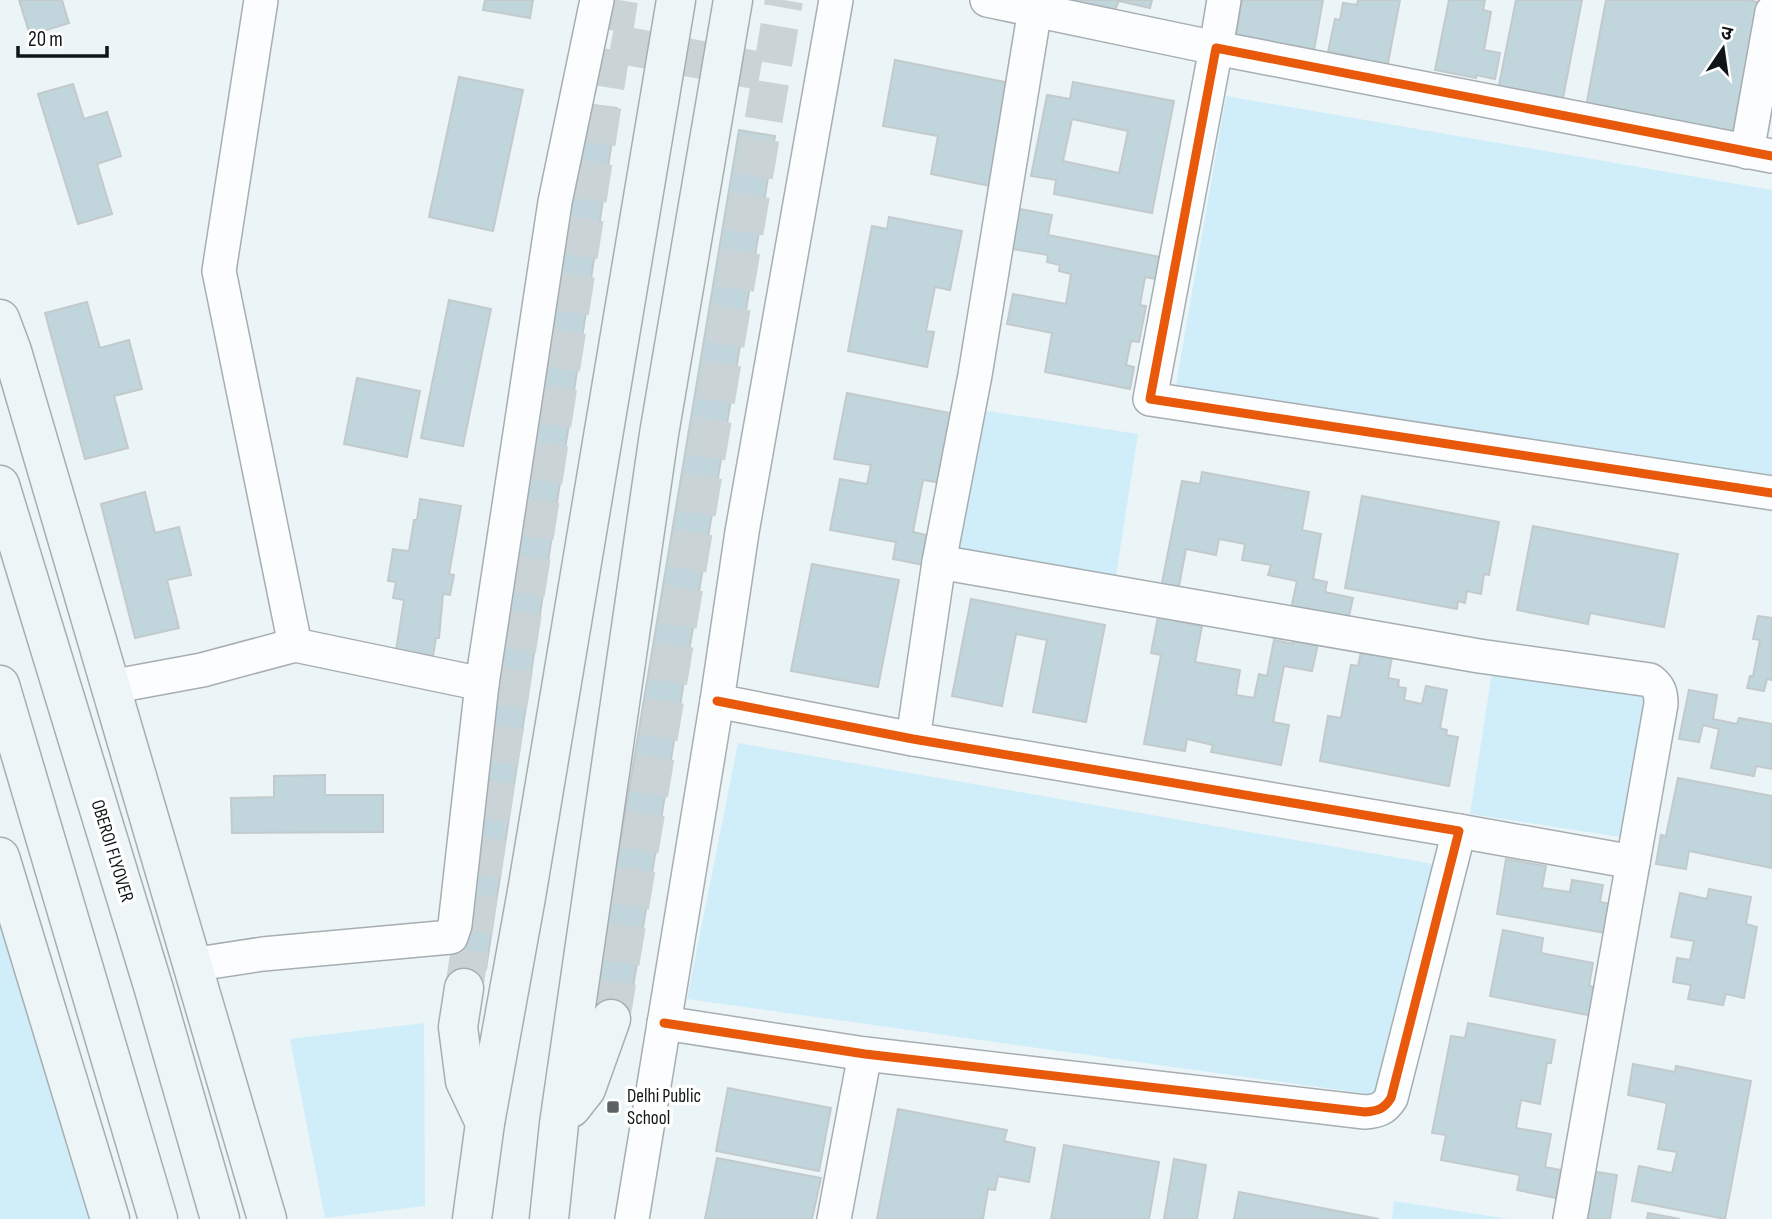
<svg xmlns="http://www.w3.org/2000/svg" width="1772" height="1219" font-family="'Sofia Sans Condensed','Noto Sans Devanagari',sans-serif">
	<style>
		.green { fill: #d0eef9 }
		.building { fill: #c1d5dd; stroke: #c3cacc; stroke-width: 2; fill-rule: evenodd }
		.lines { fill: none; stroke-linecap: round; stroke-linejoin: round }
		.secondary-tunnel { stroke: #cad3d5; stroke-width: 38; stroke-dasharray: 38 19; stroke-linecap: butt }
		.minor-casing { stroke: #a7aeb1; stroke-width: 36 }
		.secondary-casing { stroke: #a7aeb1; stroke-width: 41 }
		.minor { stroke: #fcfdfe; stroke-width: 33 }
		.secondary { stroke: #eef5f7; stroke-width: 38 }
		.cycleway-casing { stroke: #fff; stroke-width: 13 }
		.cycleway { stroke: #e8590c; stroke-width: 9 }
		.poi-dot { fill: #5d6365; stroke: #fff; stroke-width: 2.5 }
		.labels { text-anchor: middle; dominant-baseline: central; stroke-width: 7; stroke-linejoin: round; paint-order: stroke }
		.street-label { font-size: 19px; fill: #101517; stroke: #fff }
		.poi-label { font-size: 19px; fill: #101517; stroke: #fff; text-anchor: start }
	</style>
	<rect width="100%" height="100%" fill="#ebf4f7"/>
	<g class="green">
		<polygon points="1226,96 1772,190 1772,488 1176,385"/>
		<polygon points="981,410 1138,434 1116,576 959,551"/>
		<polygon points="1492,672 1649,697 1627,838 1470,814"/>
		<polygon points="738,743 1445,866 1375,1095 687,999"/>
		<polygon points="0,910 99,1219 0,1219"/>
		<polygon points="424,1023 425,1206 325,1218 290,1039"/>
		<polygon points="1394,1201 1509,1219 1392,1219"/>
	</g>
	<g class="building">
		<polygon points="19,0 62,0 69,23 30,35"/>
		<polygon points="485,0 533,0 530,18 483,10"/>
		<polygon points="1049,0 1152,0 1150,8 1119,1 1114,12"/>
		<polygon points="1242,0 1323,0 1314,50 1236,35"/>
		<polygon points="1358,0 1400,0 1387,68 1352,61 1352,56 1328,52 1335,19 1340,20 1343,3 1357,5"/>
		<polygon points="1449,0 1485,0 1483,10 1491,12 1484,50 1500,53 1495,79 1476,75 1476,78 1435,70"/>
		<polygon points="1516,0 1582,0 1562,103 1498,90"/>
		<polygon points="1606,0 1748,0 1758,2 1731,140 1585,112"/>
		<polygon points="895,60 1010,83 990,186 931,174 938,136 883,126"/>
		<polygon points="459,77 523,90 493,231 429,217"/>
		<path d="M 1073,82 L 1174,101 L 1152,213 L 1054,194 L 1056,180 L 1031,176 L 1047,95 L 1070,99 ZM 1072,119 L 1128,131 L 1119,173 L 1063,161 Z"/>
		<polygon points="73,84 84,119 107,112 121,156 97,164 112,214 78,224 38,94"/>
		<polygon points="586,104 617,108 486,969 455,964"/>
		<polygon points="739,130 775,136 628,1017 592,1011"/>
		<polygon points="1015,208 1052,215 1048,235 1160,257 1156,279 1145,277 1140,305 1146,306 1139,342 1131,341 1126,365 1134,367 1130,389 1045,372 1052,333 1007,324 1013,294 1066,304 1071,274 1059,271 1060,265 1047,262 1048,255 1007,248"/>
		<polygon points="889,217 962,231 950,290 935,287 926,331 934,332 927,367 848,351 872,226 887,229"/>
		<polygon points="449,300 491,309 463,446 421,438"/>
		<polygon points="87,302 100,348 129,340 142,389 114,396 128,448 85,459 45,313"/>
		<polygon points="357,378 420,391 407,457 344,444"/>
		<polygon points="847,393 955,414 942,483 923,480 913,532 940,538 934,567 893,559 896,542 830,530 840,479 867,484 871,465 834,459"/>
		<polygon points="1202,472 1309,492 1302,530 1321,534 1313,579 1327,582 1325,592 1353,598 1348,620 1289,618 1297,581 1268,575 1271,565 1242,560 1245,544 1219,539 1216,555 1186,549 1177,597 1160,593 1182,481 1200,484"/>
		<polygon points="145,492 155,533 179,527 191,575 167,580 179,628 135,638 101,504"/>
		<polygon points="1362,496 1499,522 1489,575 1484,574 1481,594 1467,591 1465,603 1458,601 1457,609 1345,588"/>
		<polygon points="420,499 461,506 449,574 454,575 450,595 443,594 439,638 436,638 433,656 396,650 404,600 393,598 396,582 388,581 393,549 409,551 414,520 417,520"/>
		<polygon points="1533,526 1678,554 1664,627 1590,613 1588,624 1517,610"/>
		<polygon points="812,564 899,580 878,687 791,671"/>
		<polygon points="971,599 1105,625 1086,722 1033,712 1047,640 1016,634 1002,706 952,696"/>
		<polygon points="1758,616 1772,618 1772,680 1767,679 1764,691 1747,688 1750,676 1753,676 1760,640 1753,639"/>
		<polygon points="1158,617 1202,626 1195,662 1240,670 1236,695 1254,698 1259,674 1267,676 1274,640 1293,644 1293,640 1318,644 1312,671 1284,666 1273,722 1289,725 1281,765 1211,752 1213,745 1187,739 1185,751 1144,744 1161,655 1151,653"/>
		<polygon points="1361,652 1392,658 1388,678 1399,680 1398,687 1406,688 1404,700 1422,704 1426,686 1447,690 1440,728 1447,730 1446,735 1458,737 1449,786 1320,761 1328,716 1341,718 1351,665 1358,666"/>
		<polygon points="1689,690 1717,695 1713,719 1737,724 1739,718 1772,724 1772,769 1756,766 1754,776 1711,768 1719,729 1703,725 1699,742 1679,739"/>
		<polygon points="325,775 325,795 383,795 383,832 232,833 231,798 274,797 274,776"/>
		<polygon points="1678,778 1772,796 1772,868 1689,851 1686,869 1656,864 1661,835 1666,836"/>
		<polygon points="1506,859 1546,866 1542,888 1570,892 1572,880 1603,885 1600,902 1622,906 1617,935 1497,914"/>
		<polygon points="1709,889 1751,897 1746,924 1757,927 1744,998 1726,994 1723,1005 1688,999 1691,985 1673,982 1677,958 1690,960 1694,941 1671,937 1680,893 1707,899"/>
		<polygon points="1503,930 1543,938 1541,953 1593,963 1589,986 1604,988 1598,1017 1490,996"/>
		<polygon points="1468,1023 1555,1040 1551,1063 1547,1063 1540,1104 1521,1100 1516,1128 1551,1134 1545,1167 1561,1170 1556,1198 1517,1190 1520,1175 1441,1160 1446,1135 1432,1133 1451,1036 1465,1038"/>
		<polygon points="1633,1064 1675,1072 1676,1066 1751,1081 1725,1219 1632,1201 1639,1166 1672,1173 1677,1152 1658,1149 1667,1103 1628,1095"/>
		<polygon points="728,1088 831,1108 819,1171 716,1151"/>
		<polygon points="898,1109 1007,1130 1004,1141 1035,1148 1029,1182 998,1176 995,1190 988,1189 983,1219 877,1219"/>
		<polygon points="1064,1145 1159,1162 1149,1219 1051,1219"/>
		<polygon points="717,1158 821,1178 812,1219 705,1219"/>
		<polygon points="1174,1159 1206,1165 1197,1219 1164,1219"/>
		<polygon points="1590,1171 1617,1175 1610,1219 1582,1219"/>
		<polygon points="1239,1192 1379,1219 1234,1219"/>
		<polygon points="1648,1213 1680,1219 1647,1219"/>
	</g>
	<g class="lines">
		<g class="secondary-tunnel">
			<polyline points="611,43 771,73"/>
			<polyline points="464,988 619,0"/>
			<polyline points="611,1019 784,0"/>
		</g>
		<g class="minor-casing">
			<g id="minor">
				<polyline points="261,0 219,271 295,645"/>
				<polyline points="987,0 1216,48 1224,0"/>
				<polyline points="1747,152 1772,12"/>
				<polyline points="1772,156 1216,48 1150,399 1772,493"/>
				<path d="M 939,562 L 1479,656 L 1650,680 C 1659,687 1661,692 1661,704 L 1570,1219"/>
				<polyline points="110,687 202,670 295,645 482,684"/>
				<polyline points="913,739 939,562 975,375 1035,9"/>
				<polyline points="1459,831 1633,862"/>
				<polyline points="191,965 263,954 451,937 455,925 482,684 555,202 597,0"/>
				<path d="M 664,1023 L 865,1054 L 1365,1112 C 1378,1111 1384,1109 1391,1098 L 1459,831 L 913,739 L 717,701"/>
				<polyline points="632,1219 717,701 742,532 836,0"/>
				<polyline points="834,1219 865,1054"/>
			</g>
		</g>
		<g class="secondary-casing">
			<g id="secondary">
				<polyline points="0,319 12,351 267,1219"/>
				<polyline points="0,485 153,986 220,1219"/>
				<polyline points="0,685 158,1219"/>
				<polyline points="0,857 110,1219"/>
				<polyline points="464,988 458,1027 465,1081 485,1123"/>
				<polyline points="571,1108 586,1089 611,1019"/>
				<polyline points="472,1219 485,1123 526,897 676,0"/>
				<polyline points="549,1219 559,1124 659,434 733,0"/>
			</g>
		</g>
		<use href="#minor" class="minor"/>
		<use href="#secondary" class="secondary"/>
		<g class="cycleway-casing">
			<g id="cycleway">
				<polyline points="1772,156 1216,48 1150,399 1772,493"/>
				<path d="M 664,1023 L 865,1054 L 1365,1112 C 1378,1111 1384,1109 1391,1098 L 1459,831 L 913,739 L 717,701"/>
			</g>
		</g>
		<use href="#cycleway" class="cycleway"/>
	</g>
	<rect class="poi-dot" x="606" y="1100" width="14" height="14" rx="3.5"/>
	<g class="labels">
		<g class="street-label">
			<text transform="translate(112 851) rotate(73)">OBEROI FLYOVER</text>
		</g>
		<g class="poi-label">
			<text x="627" y="1096">Delhi Public<tspan x="627" dy="22">School</tspan></text>
		</g>
	</g>
	<g transform="translate(1723 49) rotate(13)" stroke="#ffffff" stroke-width="5" paint-order="stroke">
	<path d="M0-5L12 26L0 18L-12 26Z" fill="#101517"/>
	<text y="-10" font-size="19" font-weight="bold" text-anchor="middle" fill="#101517">उ</text>
	</g>
	<path d="M18 46v10h89v-10" fill="none" stroke="#101517" stroke-width="3.5"/>
	<text x="28" y="46" font-size="21" fill="#101517" stroke="#ffffff" stroke-width="5" paint-order="stroke">20 m</text>
</svg>
